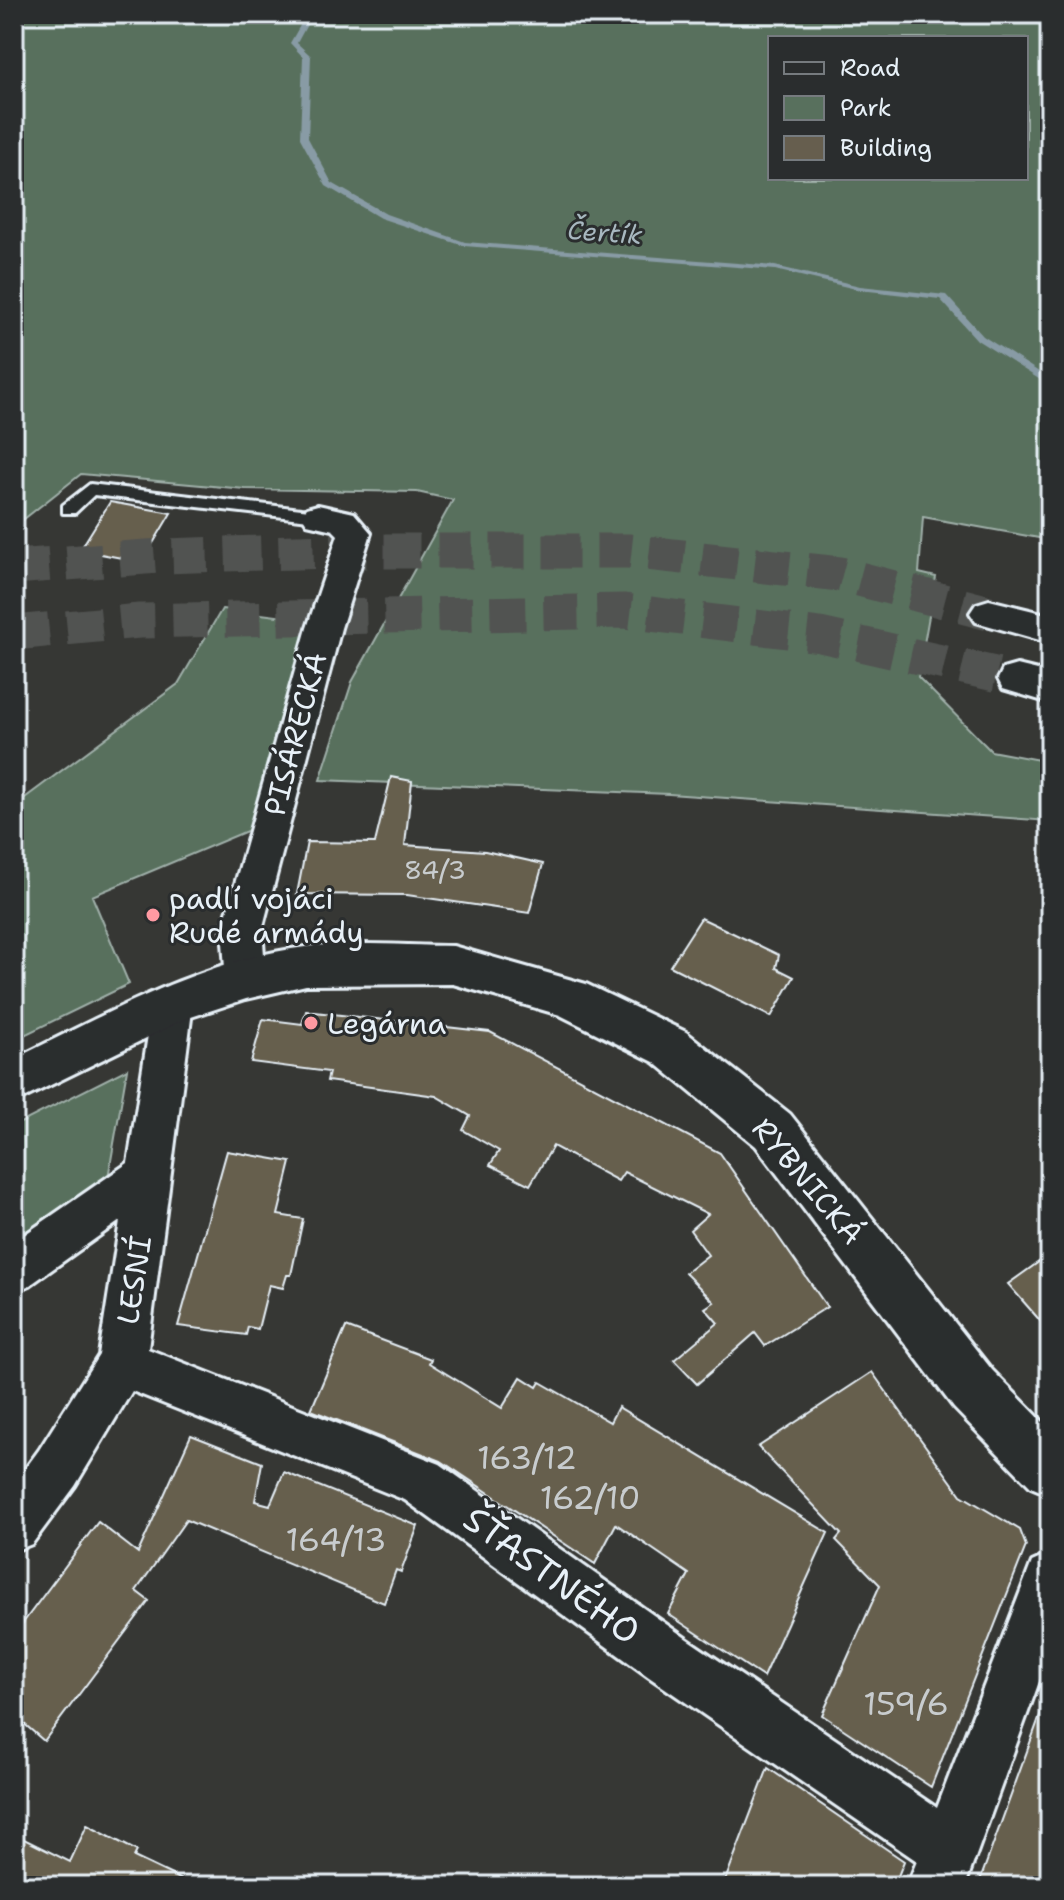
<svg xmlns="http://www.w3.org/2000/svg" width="1064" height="1900" font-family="'Shantell Sans',sans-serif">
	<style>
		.green { fill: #58705d; stroke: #a0b0aa; stroke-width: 2; fill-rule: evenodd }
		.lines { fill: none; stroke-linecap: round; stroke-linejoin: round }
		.stream { fill: #889ba5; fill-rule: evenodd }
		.building { fill: #665e4e; stroke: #e8f1f8; stroke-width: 2 }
		.trunk-tunnel { stroke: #515351; stroke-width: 35; stroke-dasharray: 35 18; stroke-linecap: butt }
		.service-casing { stroke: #e8f1f8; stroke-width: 6 }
		.minor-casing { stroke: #e8f1f8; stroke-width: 6 }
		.tertiary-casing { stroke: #e8f1f8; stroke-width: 6 }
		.trunk-casing { stroke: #e8f1f8; stroke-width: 6 }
		.service { fill: #2a2d2e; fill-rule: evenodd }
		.minor { fill: #2a2d2e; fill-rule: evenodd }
		.tertiary { fill: #2a2d2e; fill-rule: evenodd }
		.trunk { fill: #2a2d2e; fill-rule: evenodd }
		.poi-dot { fill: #ff9aa2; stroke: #2a2d2e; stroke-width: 3 }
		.labels { text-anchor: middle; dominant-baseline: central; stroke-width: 6; stroke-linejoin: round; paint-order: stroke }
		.far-water-label { font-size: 26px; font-style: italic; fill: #a8b8c0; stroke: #2a2d2e }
		.number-label { font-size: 26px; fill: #c8ccce }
		.street-label { font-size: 30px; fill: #e8f1f8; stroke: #2a2d2e }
		.poi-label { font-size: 30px; fill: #e8f1f8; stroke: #2a2d2e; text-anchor: start }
		.near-number-label { font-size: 32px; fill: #c8ccce }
		.near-street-label { font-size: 36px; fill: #e8f1f8; stroke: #2a2d2e }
	</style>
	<rect width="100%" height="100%" fill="#363734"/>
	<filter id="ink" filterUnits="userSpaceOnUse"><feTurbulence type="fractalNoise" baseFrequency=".0125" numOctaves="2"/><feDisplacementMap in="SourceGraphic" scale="16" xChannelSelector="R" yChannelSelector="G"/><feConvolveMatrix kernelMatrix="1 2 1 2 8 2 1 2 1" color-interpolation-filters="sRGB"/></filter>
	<g filter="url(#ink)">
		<g class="green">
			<path d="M 14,14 L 1050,14 L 1050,540 L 923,517 L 919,573 L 936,577 L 918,677 L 991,751 L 1050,762 L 1050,821 L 669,794 L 320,780 L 352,682 L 453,500 L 417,492 L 245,489 L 81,474 L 14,527 ZM 770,38 L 1026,38 L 1026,178 L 770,178 Z"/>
			<polygon points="222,609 317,621 254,828 92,896 129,984 14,1040 14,806 178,684"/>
			<polygon points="127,1069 105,1195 14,1243 14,1126"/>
		</g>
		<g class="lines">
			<polygon class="stream" points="291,14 299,14 309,21 297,43 311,56 308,138 332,183 386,214 465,242 775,266 860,286 946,295 983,336 1050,379 1050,386 977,340 940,299 860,290 775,270 464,246 380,218 326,186 300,138 303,57 290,43 302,22"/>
		</g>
		<g class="building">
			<polygon points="110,502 171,513 142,562 80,550"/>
			<polygon points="391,777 412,781 405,845 485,851 543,864 529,913 407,895 297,894 307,842 375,843"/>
			<polygon points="701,918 779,955 776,968 794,977 771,1017 670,966"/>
			<polygon points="306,1011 490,1032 720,1153 827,1307 765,1346 755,1333 697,1384 674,1360 718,1323 705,1308 714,1302 685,1273 708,1255 690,1230 708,1214 624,1172 618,1181 553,1146 530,1185 490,1165 499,1151 463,1130 470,1116 436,1096 327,1081 329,1072 251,1062 263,1019 302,1024"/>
			<polygon points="227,1151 291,1162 278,1215 303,1219 291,1275 287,1275 283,1288 269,1285 258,1329 248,1327 246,1335 178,1326"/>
			<polygon points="1050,1254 1050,1332 1008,1284"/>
			<polygon points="346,1327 431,1359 429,1363 502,1408 521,1377 537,1387 540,1382 610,1422 618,1407 828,1533 763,1677 668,1614 689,1574 616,1524 595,1564 441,1461 311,1410"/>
			<polygon points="872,1372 961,1495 1020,1530 1026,1546 931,1787 822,1715 880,1585 836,1540 841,1534 758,1447"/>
			<polygon points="191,1435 262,1463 255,1501 270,1505 284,1472 418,1526 401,1572 396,1570 384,1603 186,1520 136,1591 149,1601 44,1741 14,1715 14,1635 98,1522 138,1553"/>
			<polygon points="1046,1699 1050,1700 1050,1886 978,1886"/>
			<polygon points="768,1768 904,1861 894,1886 723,1886"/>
			<polygon points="87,1825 137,1851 134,1857 195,1886 14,1886 14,1834 70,1862"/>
		</g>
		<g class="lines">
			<g class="trunk-tunnel">
				<polyline points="14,567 160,556 332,551 628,551 840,574 989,613"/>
				<polyline points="14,633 139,621 625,611 820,635 1017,679"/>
			</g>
			<g class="service-casing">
				<polygon id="service" points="90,484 318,511 326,516 318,521 94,495 75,513 63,513 63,505"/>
			</g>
			<g class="minor-casing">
				<g id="minor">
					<polygon points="318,505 354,513 371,533 341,628 262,930 266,980 260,992 246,998 232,992 226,980 222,930 307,628 338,535 333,530 307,524 302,516 307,508"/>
					<polygon points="173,985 187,990 193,1003 148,1349 440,1464 687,1639 937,1808 1032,1562 1050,1554 1050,1651 965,1886 907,1886 917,1861 649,1677 405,1500 132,1391 75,1486 32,1544 14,1551 14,1484 39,1450 99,1355 120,1221 30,1285 14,1292 14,1242 128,1163 153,1003 159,990"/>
				</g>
			</g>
			<g class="tertiary-casing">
				<path id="tertiary" d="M 453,946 L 586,984 L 686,1032 L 790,1114 L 992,1370 L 1050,1429 L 1050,1495 L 1031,1487 L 954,1408 L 756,1146 L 654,1062 L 560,1015 L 453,984 L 306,985 L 246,999 L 185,1019 L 14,1103 L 14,1059 C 107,1014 201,960 305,947 C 350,941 407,946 453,946 Z"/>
			</g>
			<g class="trunk-casing">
				<g id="trunk">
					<polygon points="989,600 1050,615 1050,643 976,622 970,613 976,604"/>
					<polygon points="1017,665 1050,673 1050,703 1003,689 998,679 1003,669"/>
				</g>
			</g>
			<use href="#service" class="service"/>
			<use href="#minor" class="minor"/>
			<use href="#tertiary" class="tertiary"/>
			<use href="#trunk" class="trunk"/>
		</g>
	</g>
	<g class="poi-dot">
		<circle cx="153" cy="915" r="8"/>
		<circle cx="311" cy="1023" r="8"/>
	</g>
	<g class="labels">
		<g class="far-water-label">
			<text transform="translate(605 232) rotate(4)">Čertík</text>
		</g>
		<g class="number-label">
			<text x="435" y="869">84/3</text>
		</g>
		<g class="street-label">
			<text transform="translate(295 734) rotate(-75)">PISÁRECKÁ</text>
			<text transform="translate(808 1181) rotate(50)">RYBNICKÁ</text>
			<text transform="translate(134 1280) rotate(-81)">LESNÍ</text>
		</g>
		<g class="poi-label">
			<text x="169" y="898">padlí vojáci<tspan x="169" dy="34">Rudé armády</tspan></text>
			<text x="327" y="1023">Legárna</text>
		</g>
		<g class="near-number-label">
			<text x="527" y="1457">163/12</text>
			<text x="590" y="1497">162/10</text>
			<text x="336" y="1539">164/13</text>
			<text x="906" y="1703">159/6</text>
		</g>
		<g class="near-street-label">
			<text transform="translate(552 1575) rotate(36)">ŠŤASTNÉHO</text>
		</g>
	</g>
	<rect width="1064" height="1900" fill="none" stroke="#2a2d2e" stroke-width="48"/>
	<rect x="24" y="24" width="1016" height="1852" fill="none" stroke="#e8f1f8" stroke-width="3" filter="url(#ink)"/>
	<rect x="768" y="36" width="260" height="144" fill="#2a2d2e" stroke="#767b7f" stroke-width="2"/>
	<rect x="784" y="62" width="40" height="12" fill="#2a2d2e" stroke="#767b7f" stroke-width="2"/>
	<text x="840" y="76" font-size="24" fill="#e8f1f8">Road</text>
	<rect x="784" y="96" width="40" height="24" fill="#58705d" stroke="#767b7f" stroke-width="2"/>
	<text x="840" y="116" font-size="24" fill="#e8f1f8">Park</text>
	<rect x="784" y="136" width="40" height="24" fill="#665e4e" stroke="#767b7f" stroke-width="2"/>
	<text x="840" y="156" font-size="24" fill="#e8f1f8">Building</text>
</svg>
